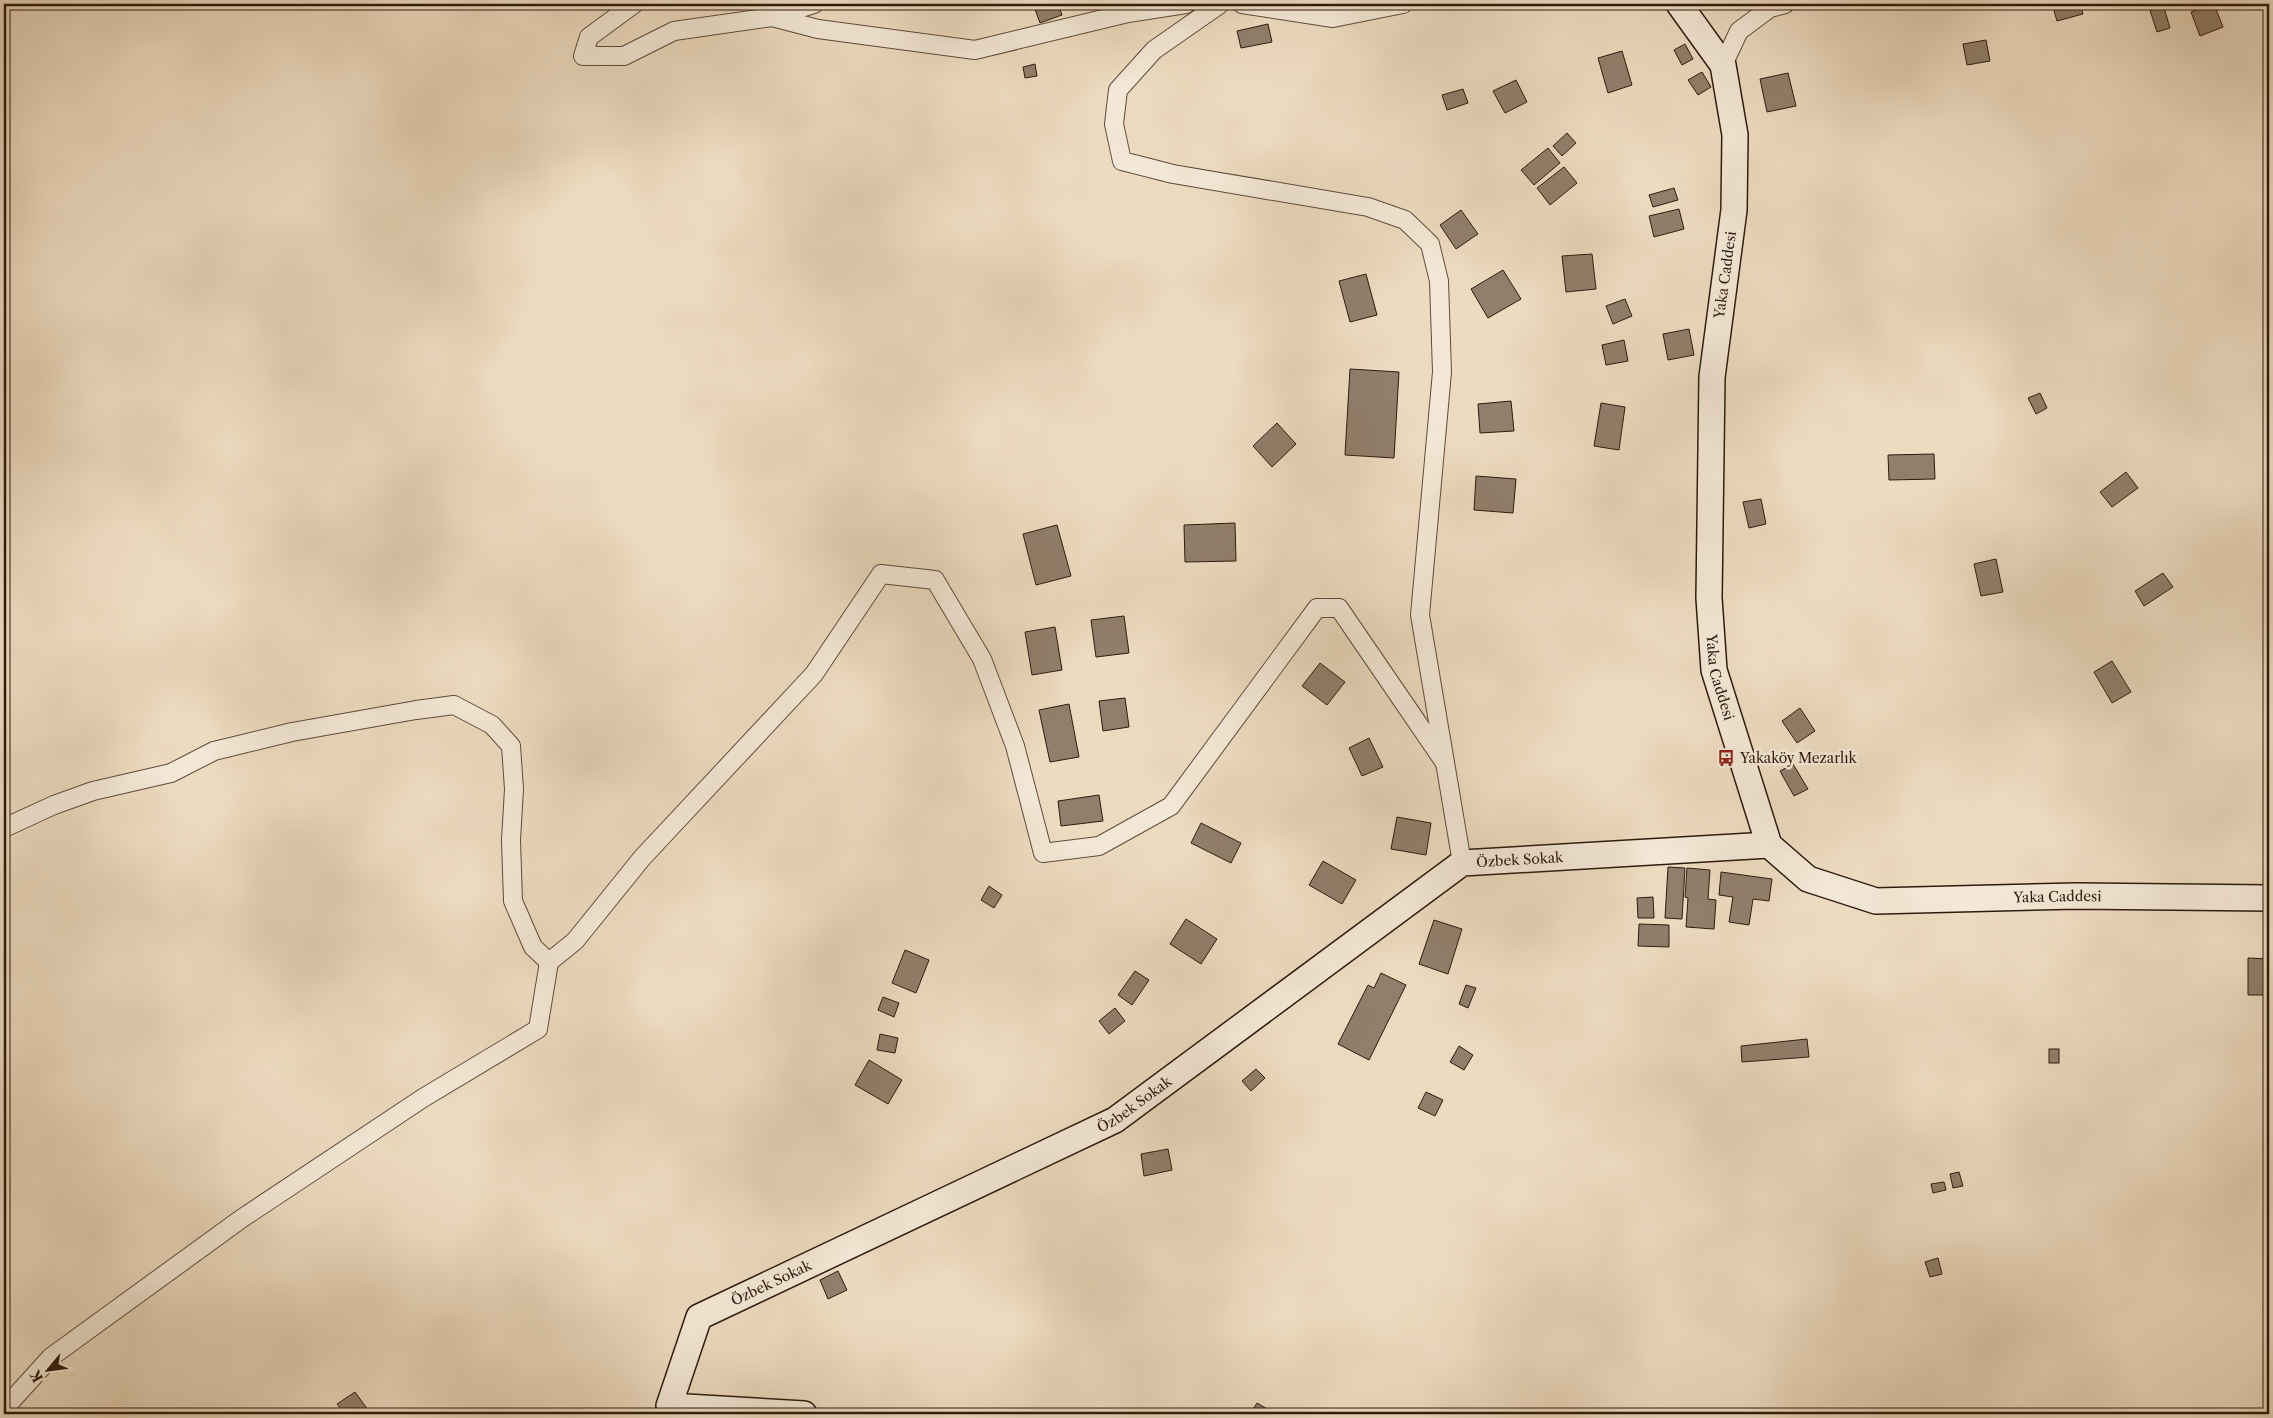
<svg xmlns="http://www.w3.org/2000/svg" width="2273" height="1418" font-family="'Libre Caslon Text',serif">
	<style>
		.building { fill: #917f6b; stroke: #2e1b0e }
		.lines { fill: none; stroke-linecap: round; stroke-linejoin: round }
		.street-casing { stroke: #5e4b3a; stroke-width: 20 }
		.secondary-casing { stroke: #2e1b0e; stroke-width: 28 }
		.street { stroke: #f3e8d6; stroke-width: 18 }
		.secondary { stroke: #f3e8d6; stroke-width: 25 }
		.labels { text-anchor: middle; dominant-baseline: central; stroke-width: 5; stroke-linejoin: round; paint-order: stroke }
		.street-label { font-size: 14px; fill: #2e1b0e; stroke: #f3e8d6 }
		.poi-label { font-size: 14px; fill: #2e1b0e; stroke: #f3e8d6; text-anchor: start }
	</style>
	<rect width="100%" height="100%" fill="#eddbc0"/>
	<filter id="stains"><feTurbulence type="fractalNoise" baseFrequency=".004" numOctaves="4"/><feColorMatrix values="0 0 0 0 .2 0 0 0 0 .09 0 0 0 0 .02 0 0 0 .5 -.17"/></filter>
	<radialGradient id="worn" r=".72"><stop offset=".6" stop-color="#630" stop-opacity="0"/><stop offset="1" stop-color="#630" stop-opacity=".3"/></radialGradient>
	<g class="building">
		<polygon points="1033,4 1058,4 1062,15 1040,23"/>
		<polygon points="2052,4 2080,4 2083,14 2057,21"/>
		<polygon points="2148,4 2163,4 2170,28 2157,32"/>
		<polygon points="2214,4 2223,27 2200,36 2191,12"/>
		<polygon points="1268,24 1272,42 1241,48 1237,31"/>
		<polygon points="1986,40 1990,61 1967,65 1963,44"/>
		<polygon points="1685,44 1693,59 1682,65 1674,50"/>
		<polygon points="1622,51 1632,85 1608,93 1598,58"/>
		<polygon points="1035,64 1037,76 1025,78 1023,67"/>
		<polygon points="1702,72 1711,87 1698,95 1688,80"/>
		<polygon points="1788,73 1796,106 1767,112 1760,79"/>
		<polygon points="1516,80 1527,102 1505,113 1493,91"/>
		<polygon points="1463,89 1468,103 1447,110 1442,95"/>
		<polygon points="1567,133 1576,143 1562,156 1553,146"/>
		<polygon points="1548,148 1560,163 1534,185 1521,170"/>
		<polygon points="1564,167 1577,183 1550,205 1537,188"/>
		<polygon points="1674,188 1678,200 1653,207 1649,195"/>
		<polygon points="1679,209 1684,229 1654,237 1649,216"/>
		<polygon points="1461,210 1478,234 1456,249 1440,225"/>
		<polygon points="1592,254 1596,289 1566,292 1562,256"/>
		<polygon points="1503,270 1521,299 1488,318 1471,289"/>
		<polygon points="1366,274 1377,315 1350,322 1339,281"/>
		<polygon points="1625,299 1632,316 1613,324 1606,306"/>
		<polygon points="1689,329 1694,355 1668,360 1663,334"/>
		<polygon points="1624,340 1628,361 1606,365 1602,345"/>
		<polygon points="1350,369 1399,372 1394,458 1345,455"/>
		<polygon points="2040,393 2047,408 2036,414 2028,398"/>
		<polygon points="1511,401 1514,431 1480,433 1478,404"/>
		<polygon points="1601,403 1625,407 1619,450 1594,446"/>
		<polygon points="1277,423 1296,444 1272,467 1253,446"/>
		<polygon points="1934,454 1935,479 1889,480 1888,455"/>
		<polygon points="2126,472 2138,488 2112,507 2100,492"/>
		<polygon points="1476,476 1516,479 1513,513 1474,510"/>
		<polygon points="1761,499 1766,524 1749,528 1743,502"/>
		<polygon points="1235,523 1236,561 1185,562 1184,525"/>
		<polygon points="1057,525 1071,576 1036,585 1023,534"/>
		<polygon points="1996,559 2003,592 1981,596 1974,564"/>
		<polygon points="2163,573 2173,587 2144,606 2135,591"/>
		<polygon points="1124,616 1129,653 1096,657 1091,620"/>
		<polygon points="1055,627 1062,670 1032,675 1025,632"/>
		<polygon points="2112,661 2131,692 2112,703 2094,672"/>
		<polygon points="1320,663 1345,682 1327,705 1302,686"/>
		<polygon points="1125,698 1129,727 1103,731 1099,701"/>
		<polygon points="1069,704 1079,757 1050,762 1039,710"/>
		<polygon points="1800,708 1815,731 1797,743 1782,721"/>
		<polygon points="1369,738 1383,767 1362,776 1349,748"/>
		<polygon points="1793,764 1808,789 1794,796 1780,771"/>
		<polygon points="1099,795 1103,821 1061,826 1058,801"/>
		<polygon points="1397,817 1431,823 1426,855 1391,849"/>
		<polygon points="1201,823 1241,843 1231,863 1191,843"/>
		<polygon points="1323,861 1356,880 1342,904 1309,885"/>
		<polygon points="1668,867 1685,868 1682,919 1665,918"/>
		<polygon points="1687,868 1710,870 1708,899 1716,900 1714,929 1686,927 1688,898 1685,897"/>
		<polygon points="1721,872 1772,879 1769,901 1753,899 1749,925 1729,922 1733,897 1719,895"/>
		<polygon points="989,886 1002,895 994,908 981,900"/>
		<polygon points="1653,897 1654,918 1638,918 1637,898"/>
		<polygon points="1186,919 1217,939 1201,964 1170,944"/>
		<polygon points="1434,920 1462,929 1448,974 1419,964"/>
		<polygon points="1639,924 1669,925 1669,947 1638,946"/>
		<polygon points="905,950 929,960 916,993 892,983"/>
		<polygon points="2248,958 2269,959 2269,995 2248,995"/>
		<polygon points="1135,971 1149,980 1132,1005 1118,995"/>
		<polygon points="1381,973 1406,985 1369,1060 1338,1044 1368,985 1374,988"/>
		<polygon points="1466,985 1476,988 1468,1008 1459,1004"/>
		<polygon points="883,997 899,1003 894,1017 878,1010"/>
		<polygon points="1115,1008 1125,1021 1109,1034 1099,1021"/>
		<polygon points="880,1034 898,1038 895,1053 877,1050"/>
		<polygon points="1807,1039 1809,1057 1742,1062 1741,1046"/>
		<polygon points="1459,1046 1473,1055 1464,1070 1450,1062"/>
		<rect x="2049" y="1049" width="10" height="14"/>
		<polygon points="869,1060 902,1080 888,1104 855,1085"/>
		<polygon points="1256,1069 1265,1078 1251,1091 1242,1081"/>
		<polygon points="1426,1092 1443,1100 1435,1116 1418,1108"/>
		<polygon points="1168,1149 1172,1170 1144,1176 1141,1154"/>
		<polygon points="1959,1172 1963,1186 1953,1188 1950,1174"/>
		<polygon points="1944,1182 1946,1190 1933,1193 1931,1184"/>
		<polygon points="1938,1258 1942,1274 1930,1277 1925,1262"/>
		<polygon points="838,1271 847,1290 828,1299 820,1280"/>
		<polygon points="355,1392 371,1414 345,1414 337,1404"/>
		<polygon points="1257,1403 1276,1414 1250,1414"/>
	</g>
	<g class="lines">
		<g class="street-casing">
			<g id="street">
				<polyline points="634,4 589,37 583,56 624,56 674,31 772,17 814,4"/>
				<polyline points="1220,4 1154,50 1118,90 1114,124 1122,161 1173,174 1368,207 1405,220 1430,244 1439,281 1442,372 1420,615 1462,863"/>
				<polyline points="1242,4 1333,18 1403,4"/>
				<polyline points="772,17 818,29 975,50 1128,13 1186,4"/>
				<polyline points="1723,65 1739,31 1770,8 1785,4"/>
				<polyline points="4,828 54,805 93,791 171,773 214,751 292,732 416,710 454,705 492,725 511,746 514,789 511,840 513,901 533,947 549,962 575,941 642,858 814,674 881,574 935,580 982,659 1015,746 1043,853 1099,846 1171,806 1317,608 1339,608 1445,763"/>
				<polyline points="4,1409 51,1357 241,1219 423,1098 538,1029 549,962"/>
			</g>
		</g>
		<g class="secondary-casing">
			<g id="secondary">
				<path id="s1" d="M 1679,4 L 1723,65 L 1735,135 L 1734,210 L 1712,377 L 1709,598 L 1714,670 L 1769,845 L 1808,879 L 1876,901 L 2076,896 L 2269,898"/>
				<path id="s2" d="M 804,1414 L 669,1406 L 699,1317 L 1115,1120 L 1462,863 L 1769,845"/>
			</g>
		</g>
		<use href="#street" class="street"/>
		<use href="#secondary" class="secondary"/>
	</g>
	<defs>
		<g id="bus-bare" transform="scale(1.35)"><path d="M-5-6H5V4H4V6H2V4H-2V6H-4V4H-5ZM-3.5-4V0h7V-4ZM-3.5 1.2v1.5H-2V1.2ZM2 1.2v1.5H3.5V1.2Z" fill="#8f2418" stroke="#f3e8d6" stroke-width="2.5" paint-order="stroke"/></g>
	</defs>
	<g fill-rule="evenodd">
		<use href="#bus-bare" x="1726" y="758"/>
	</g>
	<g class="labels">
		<g class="street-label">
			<text transform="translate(1725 275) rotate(-82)">Yaka Caddesi</text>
			<text stroke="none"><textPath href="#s1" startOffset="691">Yaka Caddesi</textPath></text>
			<text stroke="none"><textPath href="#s2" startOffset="1179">Özbek Sokak</textPath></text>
			<text stroke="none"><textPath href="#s1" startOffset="1171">Yaka Caddesi</textPath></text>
			<text stroke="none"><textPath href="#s2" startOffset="714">Özbek Sokak</textPath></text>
			<text stroke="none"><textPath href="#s2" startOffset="309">Özbek Sokak</textPath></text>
		</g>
		<g class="poi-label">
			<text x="1740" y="758">Yakaköy Mezarlık</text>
		</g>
	</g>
	<rect width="2273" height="1418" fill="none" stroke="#eddbc0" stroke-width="20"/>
	<rect x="5" y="5" width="2263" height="1408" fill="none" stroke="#2e1b0e" stroke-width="2.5"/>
	<rect x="10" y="10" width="2253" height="1398" fill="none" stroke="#2e1b0e"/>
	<g transform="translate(48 1370) rotate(241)" stroke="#f3e8d6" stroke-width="4" paint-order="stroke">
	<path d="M0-4L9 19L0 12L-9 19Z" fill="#2e1b0e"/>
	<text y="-8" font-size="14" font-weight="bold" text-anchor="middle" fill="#2e1b0e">K</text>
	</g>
	<rect width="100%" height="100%" filter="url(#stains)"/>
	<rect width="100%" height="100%" fill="url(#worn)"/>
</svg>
